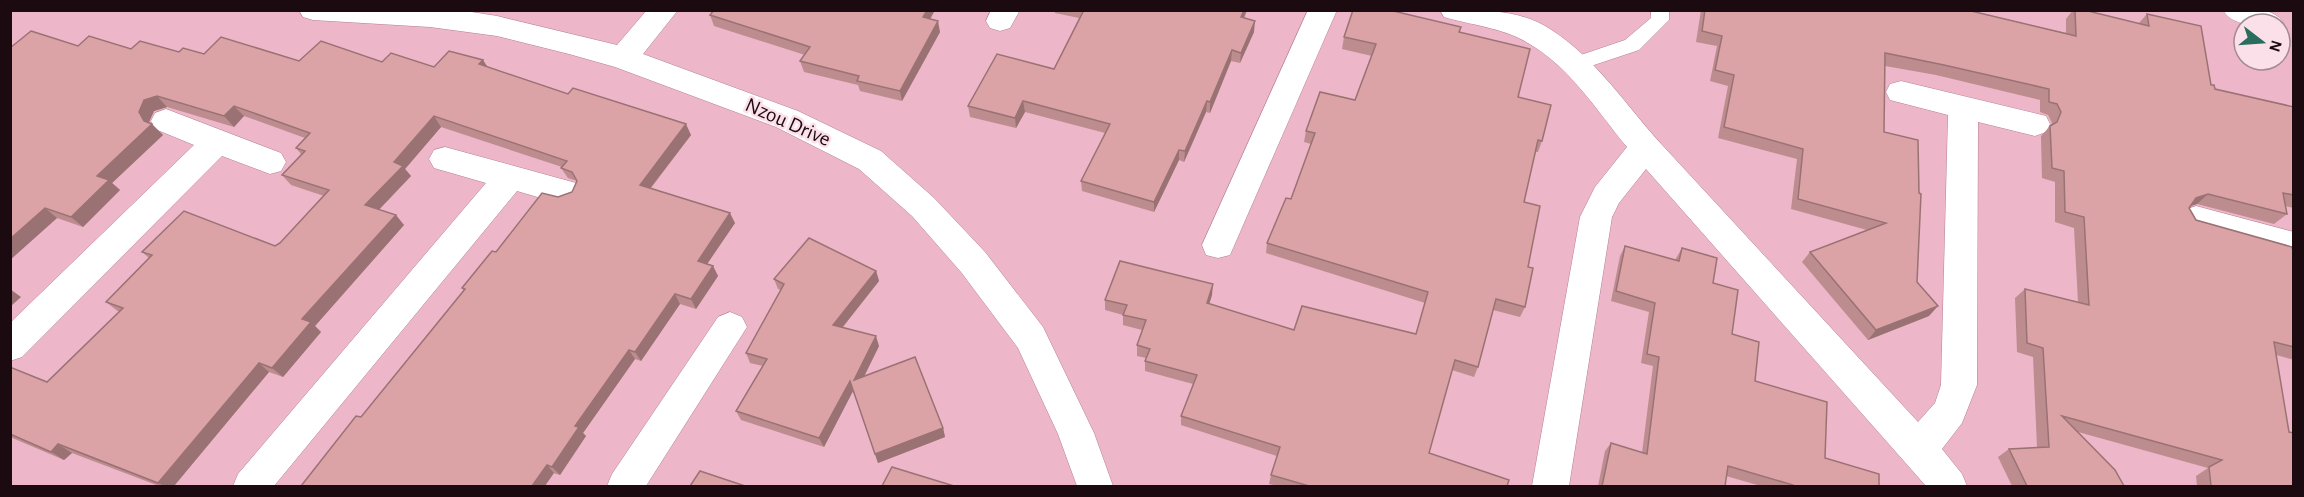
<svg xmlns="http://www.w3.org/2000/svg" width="2304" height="497" font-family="'Alegreya Sans',sans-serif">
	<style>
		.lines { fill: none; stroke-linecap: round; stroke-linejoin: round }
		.service-casing { stroke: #b48193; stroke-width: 1 }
		.minor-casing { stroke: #b48193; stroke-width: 1 }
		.service { fill: #fff; fill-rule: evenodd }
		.minor { fill: #fff; fill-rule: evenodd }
		.wall { fill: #bd8c8f }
		.shaded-wall { fill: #9a7274 }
		.building { fill: #dca3a6; stroke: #9a7274; stroke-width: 1.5 }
		.labels { text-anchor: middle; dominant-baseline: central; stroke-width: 5; stroke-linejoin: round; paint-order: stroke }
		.street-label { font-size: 21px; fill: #1c0a11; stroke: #fce0e9 }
	</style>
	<rect width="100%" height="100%" fill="#edb6c9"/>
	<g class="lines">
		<g class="service-casing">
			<polygon id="service" points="1651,10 1669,10 1669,20 1639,50 1576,71 1569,69 1567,64 1569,59 1625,40 1651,18"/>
		</g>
		<g class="minor-casing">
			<g id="minor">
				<polygon points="299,10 459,10 497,16 617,45 647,10 678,10 643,54 798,111 881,151 934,198 985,252 1043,327 1094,433 1113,486 1077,486 1058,434 1018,348 961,272 912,216 859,169 776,127 615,67 569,54 497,36 430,27 313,20 303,17"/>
				<polygon points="991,10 1020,10 1010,28 1000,31 990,28 986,21"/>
				<polygon points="1308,10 1337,10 1230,255 1218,258 1206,255 1202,245"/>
				<path d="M 1440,10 C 1477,10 1518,8 1550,29 C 1597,59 1626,106 1663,146 C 1748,238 1833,330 1918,422 L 1935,403 L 1941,385 L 1948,115 L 1890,100 L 1886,92 L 1890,84 L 1901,81 L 2046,116 L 2050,124 L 2046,132 L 2035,136 L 1978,122 L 1977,385 L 1962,423 L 1942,449 L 1962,474 L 1967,486 L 1926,486 L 1646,169 L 1619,203 L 1612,217 L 1569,486 L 1532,486 L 1580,217 L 1595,187 L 1627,147 C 1597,111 1570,67 1528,43 C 1504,28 1471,25 1444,17 Z"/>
				<path d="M 2223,10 C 2243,10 2273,4 2284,24 L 2280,31 L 2280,24 C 2261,24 2234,29 2223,10 Z"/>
				<polygon points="166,109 281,153 286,162 281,171 270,174 222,156 22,357 10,361 10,323 194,145 155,129 151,121 155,113"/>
				<polygon points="445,147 576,183 581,192 576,201 565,205 517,191 274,486 233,486 238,474 486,183 434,168 429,159 434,150"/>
				<polygon points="2196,206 2294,232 2294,259 2185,228 2180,219 2185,210"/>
				<polygon points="730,312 742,317 747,327 646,486 607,486 612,474 718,317"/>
			</g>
		</g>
		<use href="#service" class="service"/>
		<use href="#minor" class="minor"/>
	</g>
	<g class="wall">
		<polygon points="714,10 935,10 930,19 940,32 902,101 860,91 858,85 804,72 800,61 805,55 714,26 710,15"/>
		<polygon points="1054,10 1247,10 1244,18 1254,32 1240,63 1231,61 1210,113 1206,112 1184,162 1179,160 1154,212 1082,191 1081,181 1105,133 1025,112 1016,128 970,117 968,106 1054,69 1079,18 1055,13"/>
		<polygon points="1701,10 1967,10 2066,33 2066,19 2073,10 2138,24 2147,14 2215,89 2294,107 2294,208 2285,206 2287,214 2274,224 2197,204 2191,206 2189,208 2196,220 2294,254 2294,360 2276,355 2294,486 2197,486 2196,476 2208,468 2078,432 2124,486 2012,486 1998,457 2009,449 2037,447 2033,357 2017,352 2015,298 2025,289 2078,302 2074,228 2055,222 2055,182 2042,178 2041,136 2051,125 2052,123 2048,115 2040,112 2040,100 1936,75 1885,66 1884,132 1917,282 1929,316 1868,340 1802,262 1810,252 1867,230 1791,209 1797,159 1718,138 1728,86 1710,81 1717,46 1696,42"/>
		<polygon points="1459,32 1518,97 1542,141 1538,152 1535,152 1524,202 1528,267 1525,307 1520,317 1493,310 1478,367 1474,377 1452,370 1429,453 1507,486 1278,486 1269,484 1271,475 1277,456 1181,425 1181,416 1193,384 1145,371 1145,361 1146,358 1137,356 1137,345 1142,330 1123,325 1123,315 1105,310 1105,300 1212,295 1209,304 1294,330 1416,334 1425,303 1266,253 1267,243 1291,199 1311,144 1304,142 1306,131 1355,100 1372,56 1342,49 1344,37"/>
		<polygon points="78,46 204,54 299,61 382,62 434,67 483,60 487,67 691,135 651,188 735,223 707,264 713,266 718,276 696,309 680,304 641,361 635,359 583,433 586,436 560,475 361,417 464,291 462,288 496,252 558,197 572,192 577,181 568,178 561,168 562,167 441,127 405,169 411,176 379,209 404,225 315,326 321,332 283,377 269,372 174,486 159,486 72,453 64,460 10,437 10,367 47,382 119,312 106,302 149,258 142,252 275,246 280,243 324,196 291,185 282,175 301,154 296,148 305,138 244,116 234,127 167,107 154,111 149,122 163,135 112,183 120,190 83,227 57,218 10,260"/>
		<polygon points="1625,246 1675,260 1682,248 1713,283 1732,334 1755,381 1825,458 1879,486 1761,486 1726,476 1725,486 1598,486 1605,451 1611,443 1642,453 1653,366 1641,363 1649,312 1611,301 1620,256"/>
		<polygon points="876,271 879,281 843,327 879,346 864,376 943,428 945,437 878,463 853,391 824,447 741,420 736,411 763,366 750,363 746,353 781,290 778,289 774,279"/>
	</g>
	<g class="shaded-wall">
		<polygon points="927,10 935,10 925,28 923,17"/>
		<polygon points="1244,10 1247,10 1240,28 1241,17"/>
		<polygon points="938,21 940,32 902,101 900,91"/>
		<polygon points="1255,21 1254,32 1240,63 1241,53"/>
		<polygon points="1232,50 1231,61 1210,113 1210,102"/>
		<polygon points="483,60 490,71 479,64"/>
		<polygon points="157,96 167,107 154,111 149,122 151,125 152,124 163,135 112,183 120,190 83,227 71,217 97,176 144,121 139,112 144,100"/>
		<polygon points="1023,101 1025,112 1016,128 1015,118"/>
		<polygon points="1207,101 1206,112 1184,162 1185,151"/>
		<polygon points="234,106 244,116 234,127 224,116"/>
		<polygon points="434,116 441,127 405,169 411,176 374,215 365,205 394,162"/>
		<polygon points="686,124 691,135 645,195 640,185"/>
		<polygon points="1179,150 1179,160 1154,212 1154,202"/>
		<polygon points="2208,194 2197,204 2184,208 2196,198"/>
		<polygon points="45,208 57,218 10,260 10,239"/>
		<polygon points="730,213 735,223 703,270 698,261"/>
		<polygon points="396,215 404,225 315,326 321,332 283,377 272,368 302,319"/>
		<polygon points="713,266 718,276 696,309 691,299"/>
		<polygon points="876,271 879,281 837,334 833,325"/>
		<polygon points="1213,284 1212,295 1206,314 1207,303"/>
		<polygon points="10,289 21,297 10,307"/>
		<polygon points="675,294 680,304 641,361 635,352"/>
		<polygon points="1938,306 1929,316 1868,340 1876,330"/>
		<polygon points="876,336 879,346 858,389 854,380"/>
		<polygon points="629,350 635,359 583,433 586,436 560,475 552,467 575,426"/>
		<polygon points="259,363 269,372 174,486 164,486 158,483"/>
		<polygon points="850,381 853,391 824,447 819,438"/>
		<polygon points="943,428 945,437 878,463 875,454"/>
		<polygon points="58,444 72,453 64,460 51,452"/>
		<polygon points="547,465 554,473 545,486 532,486"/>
	</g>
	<g class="building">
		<polygon points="714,10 927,10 923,17 938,21 900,91 857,81 859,76 800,61 810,47 710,15"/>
		<polygon points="1084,10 1244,10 1241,17 1255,21 1241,53 1232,50 1210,102 1207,101 1185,151 1179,150 1154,202 1081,181 1110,124 1023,101 1015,118 968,106 997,54 1054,69"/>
		<polygon points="1353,10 1389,10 1461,27 1459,32 1530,49 1518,97 1551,105 1542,141 1538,140 1524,202 1540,206 1528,267 1533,268 1525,307 1496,299 1478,367 1455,360 1429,453 1509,480 1507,486 1309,486 1271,475 1280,447 1181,416 1197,375 1145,361 1150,349 1137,345 1146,320 1123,315 1127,305 1105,300 1120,261 1213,284 1207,303 1294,330 1302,306 1416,334 1428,292 1267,243 1286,198 1291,199 1315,133 1306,131 1320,92 1355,100 1376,44 1344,37"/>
		<polygon points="1705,10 1967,10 2076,36 2075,10 2084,10 2149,26 2147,14 2201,26 2211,85 2214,85 2215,89 2294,107 2294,195 2283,193 2287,214 2208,194 2196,198 2189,208 2196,220 2292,247 2294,254 2294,347 2274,342 2289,432 2294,433 2294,486 2211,486 2209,467 2222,460 2062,416 2115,470 2124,486 2027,486 2009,449 2049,447 2043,348 2027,343 2025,289 2089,305 2084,217 2065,212 2064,171 2052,168 2050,126 2057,122 2061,112 2057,104 2049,102 2049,89 1944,65 1885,53 1884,132 1918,140 1919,193 1921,194 1917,282 1938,306 1876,330 1810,252 1886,223 1798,199 1803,149 1724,127 1734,75 1715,70 1722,36 1702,31"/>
		<polygon points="31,31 78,46 89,36 131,49 140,41 179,52 183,48 204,54 221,37 299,61 321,41 382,62 391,53 434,67 449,51 483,60 479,64 568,94 573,88 686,124 640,185 730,213 698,261 713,266 691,299 675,294 635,352 629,350 575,426 579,427 552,467 547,465 532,486 301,486 356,416 361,417 465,289 462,288 492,251 496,252 542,193 558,197 572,192 577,181 572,172 561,168 567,161 434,116 394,162 403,166 365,205 396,215 302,319 311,322 272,368 259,363 158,483 58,444 51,452 10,434 10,367 47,382 123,308 106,302 152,255 142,252 184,211 275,246 280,243 329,190 282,175 305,151 296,148 310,133 234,106 224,116 157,96 144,100 139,112 144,121 152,124 97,176 109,180 71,217 45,208 10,239 10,48"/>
		<polygon points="809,238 876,271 833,325 876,336 854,380 915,357 943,428 875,454 850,381 819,438 736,411 767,359 746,353 784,284 774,279"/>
		<polygon points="1625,246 1679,261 1682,248 1717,258 1713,283 1738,290 1732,334 1759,342 1755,381 1827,402 1825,458 1879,474 1879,486 1793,486 1793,485 1728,466 1725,486 1602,486 1611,443 1647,454 1659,357 1647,354 1655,303 1616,291"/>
		<polygon points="892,467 954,486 882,486"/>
		<polygon points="700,471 745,486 690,486"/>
	</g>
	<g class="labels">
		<g class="street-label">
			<text transform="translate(788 122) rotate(24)">Nzou Drive</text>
		</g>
	</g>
	<rect width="2304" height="497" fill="none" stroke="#1c0a11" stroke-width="24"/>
	<g transform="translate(2262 42) rotate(107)"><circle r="28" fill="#fce0e9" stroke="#a28a93" stroke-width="1.5"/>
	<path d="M0-4.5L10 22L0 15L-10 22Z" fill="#2a6d5d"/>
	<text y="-9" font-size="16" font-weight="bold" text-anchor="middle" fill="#1c0a11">N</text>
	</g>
</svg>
